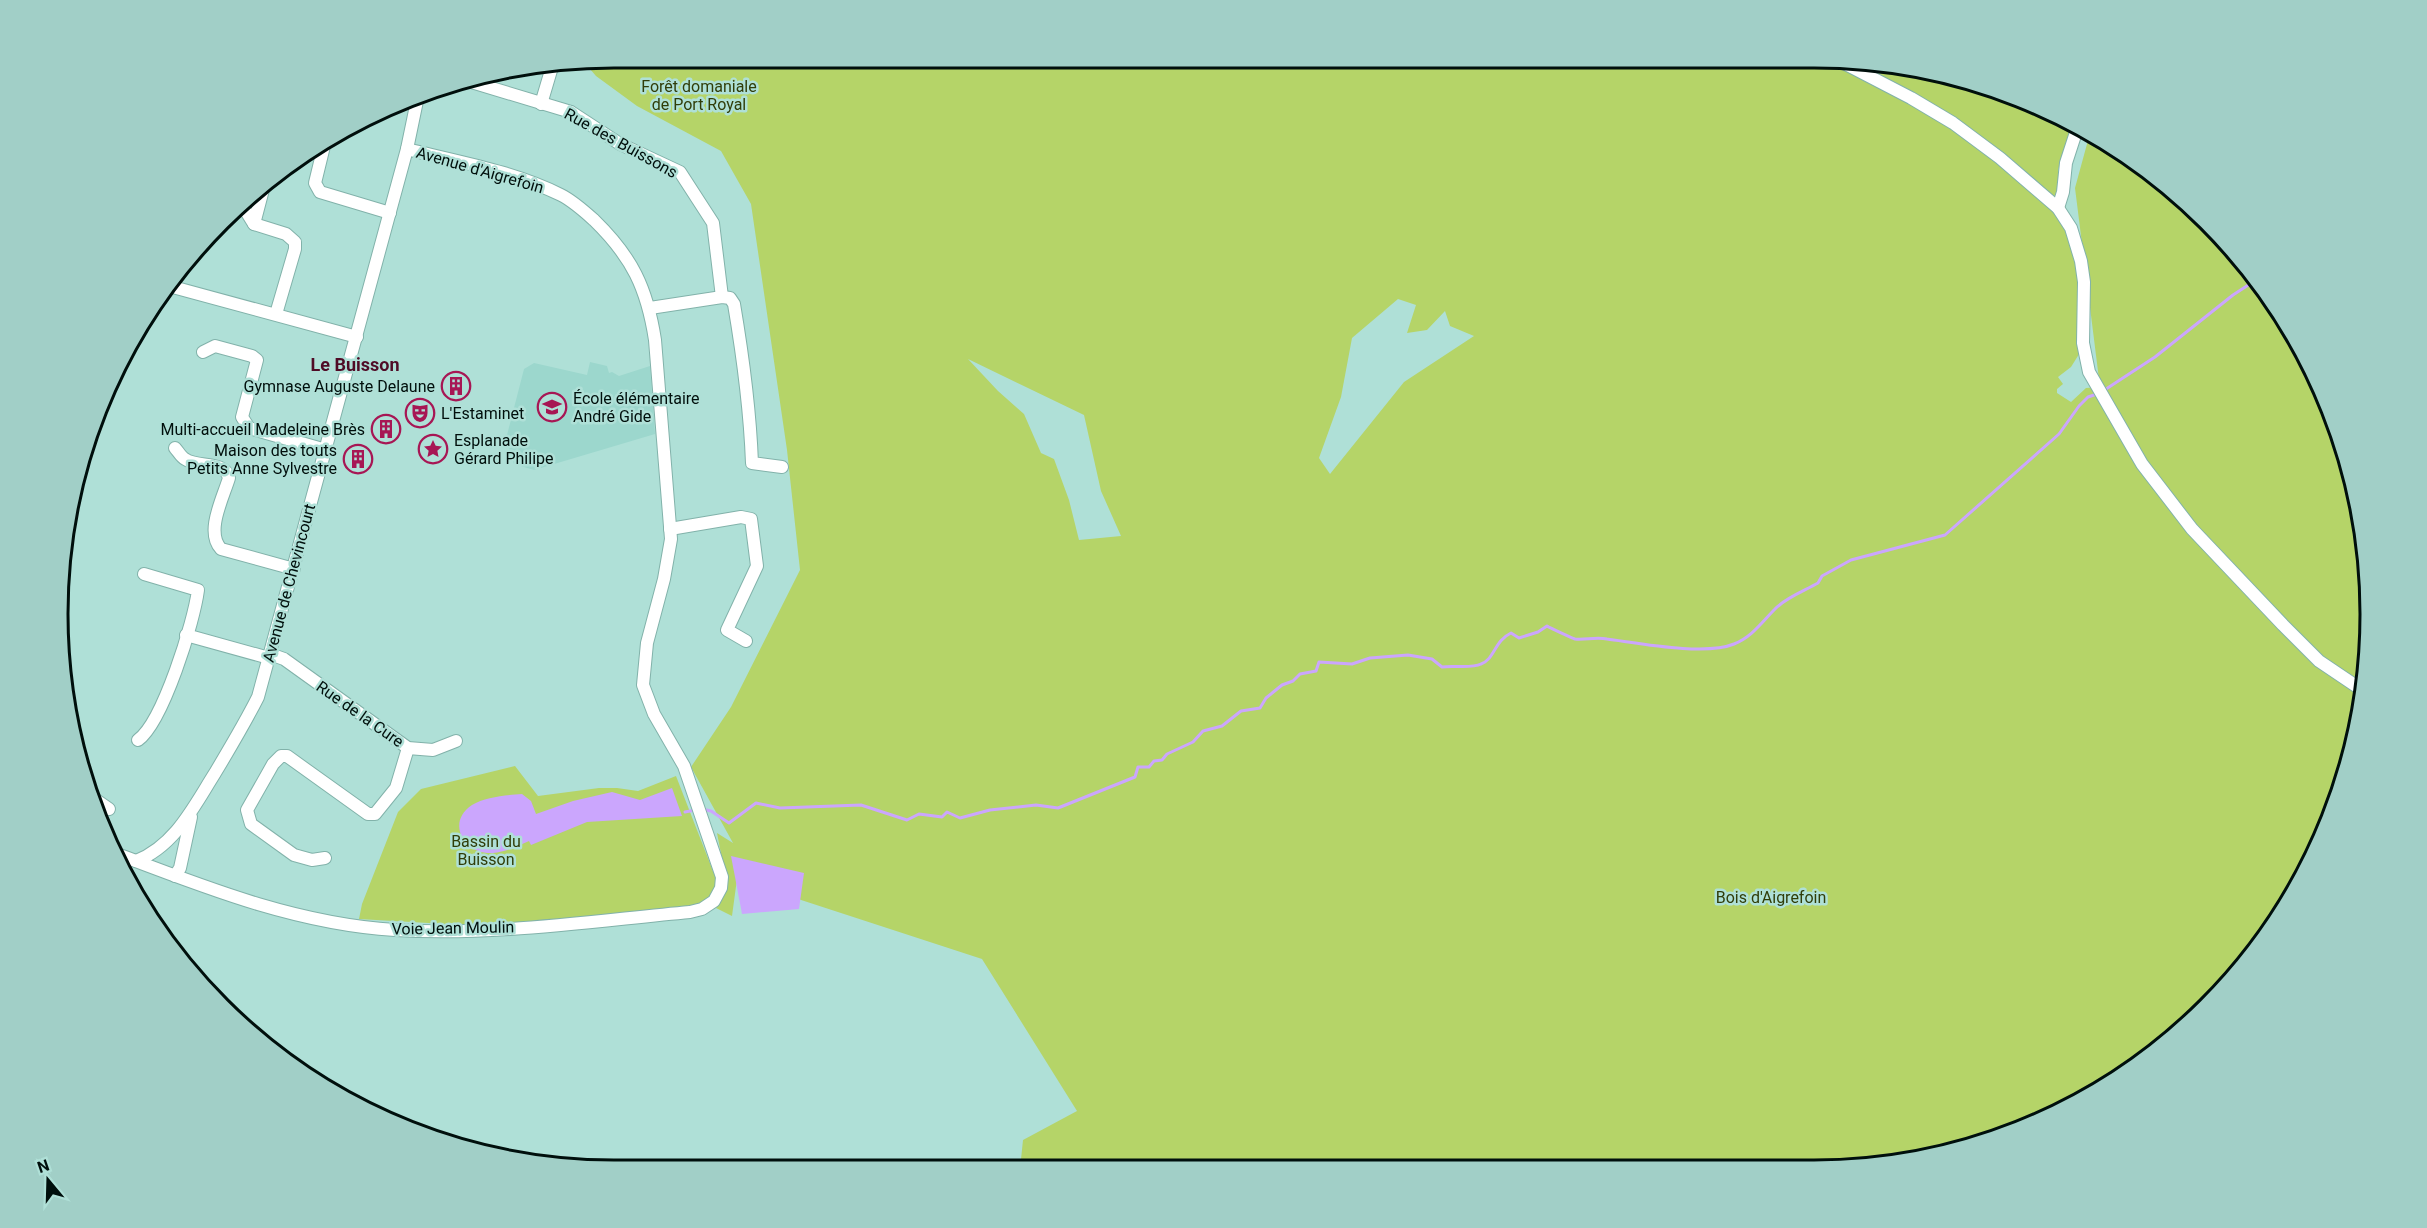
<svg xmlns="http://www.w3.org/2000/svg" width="2427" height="1228" font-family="Roboto,sans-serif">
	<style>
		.built { fill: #9cd7cd }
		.green { fill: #b5d468; fill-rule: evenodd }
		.water { fill: #cba6fd }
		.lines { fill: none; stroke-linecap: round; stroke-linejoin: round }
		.stream { stroke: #cba6fd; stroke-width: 3 }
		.minor-casing { stroke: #82b2aa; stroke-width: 14 }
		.minor { stroke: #fff; stroke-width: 12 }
		.labels { text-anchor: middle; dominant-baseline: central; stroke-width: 5; stroke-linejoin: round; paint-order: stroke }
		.park-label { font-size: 16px; fill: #303d09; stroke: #afe0d7 }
		.street-label { font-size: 16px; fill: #000f0c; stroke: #afe0d7 }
		.poi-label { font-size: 16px; fill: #000f0c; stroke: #afe0d7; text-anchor: end }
		.neighbourhood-label { font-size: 18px; font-weight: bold; fill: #4f0b26; stroke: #afe0d7 }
		.rim { fill: none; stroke: #000f0c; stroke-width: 3 }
	</style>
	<rect width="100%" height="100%" fill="#afe0d7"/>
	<polygon class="built" points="590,362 607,366 609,373 612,372 619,376 650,366 655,434 534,470 514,464 506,439 524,369 534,363 587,375"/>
	<g class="green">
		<path d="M 614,57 L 1849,58 L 1957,76 L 2059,114 L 2073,123 L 2058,170 L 2078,267 L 2081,351 L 2071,367 L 2058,377 L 2063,384 L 2057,389 L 2057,393 L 2071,402 L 2086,388 L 2100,387 L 2075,188 L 2090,133 L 2152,172 L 2232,246 L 2295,335 L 2340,435 L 2365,541 L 2369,650 L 2351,758 L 2313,860 L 2232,981 L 2123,1077 L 2026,1129 L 1885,1166 L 1020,1169 L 1023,1140 L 1077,1111 L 982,959 L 737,879 L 732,916 L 716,908 L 727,885 L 717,833 L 733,843 L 691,767 L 731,707 L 800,570 L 787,450 L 751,204 L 721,151 L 637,106 L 596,76 L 584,62 ZM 1398,299 L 1416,305 L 1407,333 L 1427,330 L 1445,311 L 1450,326 L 1474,336 L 1404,382 L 1330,474 L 1319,458 L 1341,397 L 1352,338 ZM 968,359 L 1084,415 L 1101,491 L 1121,536 L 1079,540 L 1069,500 L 1054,459 L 1041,453 L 1024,414 L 998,391 Z"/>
		<polygon points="515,766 538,796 599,788 617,788 638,791 676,776 718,884 709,899 689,909 480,926 359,919 362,904 398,812 421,789"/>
	</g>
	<g class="water">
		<path d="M 672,788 L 682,816 L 587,822 L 531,845 L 529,841 C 518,846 505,852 493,853 C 465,855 445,823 472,805 C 485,797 507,795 522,794 L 531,801 L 536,814 L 573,801 L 612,792 L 640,800 Z"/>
		<polygon points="731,856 804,873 799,909 742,914"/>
	</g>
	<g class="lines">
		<g class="stream">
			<polyline points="2103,391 2155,357 2233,295 2256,280"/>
			<path d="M 702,809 L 711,811 L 729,823 L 756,803 L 780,808 L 861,805 L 907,820 L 919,814 L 942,817 L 947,812 L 960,818 L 990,810 L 1036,805 L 1058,808 L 1135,777 L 1138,767 L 1149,767 L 1154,761 L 1162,760 L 1167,754 L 1193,742 L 1203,731 L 1222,726 L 1241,711 L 1260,708 L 1266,698 L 1282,685 L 1293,681 L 1300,674 L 1316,671 L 1319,662 L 1352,664 L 1370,658 L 1408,655 L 1432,659 L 1442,667 C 1454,665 1471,669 1481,664 C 1495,659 1494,641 1511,633 L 1519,638 L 1538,632 L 1547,626 C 1550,628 1572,638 1575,639 C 1585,640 1596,637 1607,639 C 1638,643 1705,656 1734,644 C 1752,637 1762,622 1775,609 C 1785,598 1804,591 1818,583 L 1822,576 L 1851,560 L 1945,535 L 2059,434 L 2079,406 L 2088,397 L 2097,394"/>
			<polyline points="685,812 695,810"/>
		</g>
		<g class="minor-casing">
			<g id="minor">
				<polyline points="1834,58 1911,98 1953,123 2000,158 2058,208 2071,228 2081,261 2084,282 2083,343 2089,372 2142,464 2192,529 2283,625 2319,661 2362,690"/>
				<polyline points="468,81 571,112 620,144 680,172 713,223 722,297"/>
				<polyline points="541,104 552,67"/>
				<polyline points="324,146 315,183 320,192 390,213"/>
				<polyline points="2058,208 2063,192 2066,163 2078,126"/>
				<polyline points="246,211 254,224 286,234 295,242 295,249 276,314"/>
				<polyline points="254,224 265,182"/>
				<polyline points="169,286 357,337"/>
				<path d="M 650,308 L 722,297 L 730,298 L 734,304 C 743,357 750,410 752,463 L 782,467"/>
				<polyline points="203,352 215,346 252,356 257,360 242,417 249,428 326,450"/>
				<path d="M 175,448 C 178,451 181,457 185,459 C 197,468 225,460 229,478 C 223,498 205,532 221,549 L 294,569"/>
				<polyline points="670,529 741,517 751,519 757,566 727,630 746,641"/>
				<polyline points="186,635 269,658"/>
				<polyline points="270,654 284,659 408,748 433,750 456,741"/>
				<path d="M 138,740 C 163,722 194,622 198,590 L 144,574"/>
				<polyline points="96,800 109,809"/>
				<path d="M 112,852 C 204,887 296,924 395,930 C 493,936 592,921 690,912 L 702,909 L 714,901 L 721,888 L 722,877 L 684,766 L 654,714 L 643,685 L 647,643 L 664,579 L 671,539 L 655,340 C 647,288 632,257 594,220 C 584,211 573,201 561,195 C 513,171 458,162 407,149"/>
				<polyline points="325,858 312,860 294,855 251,824 247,810 273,764 281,756 287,756 368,814 375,814 396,788 408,748"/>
				<path d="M 136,861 C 175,846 194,806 215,773 C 230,748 245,723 258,697 L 407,149 L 418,96"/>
				<polyline points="175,876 180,868 191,817"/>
			</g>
		</g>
		<use href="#minor" class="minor"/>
	</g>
	<defs>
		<g id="building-ring" transform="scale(1.5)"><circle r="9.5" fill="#afe0d7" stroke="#a71654" stroke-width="1.5"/><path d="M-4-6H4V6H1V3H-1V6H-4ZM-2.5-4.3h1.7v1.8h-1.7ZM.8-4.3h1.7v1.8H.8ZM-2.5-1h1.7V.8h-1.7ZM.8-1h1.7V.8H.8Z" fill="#a71654"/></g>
		<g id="school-ring" transform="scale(1.5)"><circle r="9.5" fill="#afe0d7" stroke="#a71654" stroke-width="1.5"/><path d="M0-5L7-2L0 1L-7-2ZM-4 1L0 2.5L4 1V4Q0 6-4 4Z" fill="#a71654"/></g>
		<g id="theatre-ring" transform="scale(1.5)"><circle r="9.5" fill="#afe0d7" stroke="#a71654" stroke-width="1.5"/><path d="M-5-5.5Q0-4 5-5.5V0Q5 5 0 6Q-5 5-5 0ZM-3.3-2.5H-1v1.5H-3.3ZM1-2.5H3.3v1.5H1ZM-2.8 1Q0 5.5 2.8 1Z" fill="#a71654"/></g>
		<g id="sight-ring" transform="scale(1.5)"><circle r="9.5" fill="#afe0d7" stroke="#a71654" stroke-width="1.5"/><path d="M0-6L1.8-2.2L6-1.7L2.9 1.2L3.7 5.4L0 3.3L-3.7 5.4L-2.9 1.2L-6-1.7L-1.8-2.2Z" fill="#a71654"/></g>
	</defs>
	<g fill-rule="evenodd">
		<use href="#building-ring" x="456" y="386"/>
		<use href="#school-ring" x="552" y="407"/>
		<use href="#theatre-ring" x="420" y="413"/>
		<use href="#building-ring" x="386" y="429"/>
		<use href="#sight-ring" x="433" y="449"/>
		<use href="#building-ring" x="358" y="459"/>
	</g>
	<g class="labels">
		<g class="park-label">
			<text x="699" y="86">Forêt domaniale<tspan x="699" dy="18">de Port Royal</tspan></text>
			<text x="486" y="841">Bassin du<tspan x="486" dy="18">Buisson</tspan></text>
			<text x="1771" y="897">Bois d'Aigrefoin</text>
		</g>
		<g class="street-label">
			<text transform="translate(621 143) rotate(29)">Rue des Buissons</text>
			<text transform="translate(480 170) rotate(16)">Avenue d'Aigrefoin</text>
			<text transform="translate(289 583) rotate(-75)">Avenue de Chevincourt</text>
			<text transform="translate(360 714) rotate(35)">Rue de la Cure</text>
			<text transform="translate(453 928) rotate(-1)">Voie Jean Moulin</text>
		</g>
		<g class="poi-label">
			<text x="435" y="386">Gymnase Auguste Delaune</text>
			<text x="573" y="398" text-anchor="start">École élémentaire<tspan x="573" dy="18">André Gide</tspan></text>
			<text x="441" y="413" text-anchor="start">L'Estaminet</text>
			<text x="365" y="429">Multi-accueil Madeleine Brès</text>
			<text x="454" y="440" text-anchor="start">Esplanade<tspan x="454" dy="18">Gérard Philipe</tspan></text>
			<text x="337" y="450">Maison des touts<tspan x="337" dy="18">Petits Anne Sylvestre</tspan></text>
		</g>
		<g class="neighbourhood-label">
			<text x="355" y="364">Le Buisson</text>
		</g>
	</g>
	<path d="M0 0H2427V1228H0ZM614 68H1814A546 546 0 0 1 2360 614V614A546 546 0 0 1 1814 1160H614A546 546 0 0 1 68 614V614A546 546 0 0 1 614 68Z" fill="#a1cfc7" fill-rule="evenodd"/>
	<path class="rim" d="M614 68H1814A546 546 0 0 1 2360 614V614A546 546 0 0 1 1814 1160H614A546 546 0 0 1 68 614V614A546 546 0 0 1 614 68Z"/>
	<g transform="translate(48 1180) rotate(341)" stroke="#afe0d7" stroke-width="4.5" paint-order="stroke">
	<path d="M0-4.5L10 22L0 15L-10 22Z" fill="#000f0c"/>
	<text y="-9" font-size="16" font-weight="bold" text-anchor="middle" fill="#000f0c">N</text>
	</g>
</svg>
